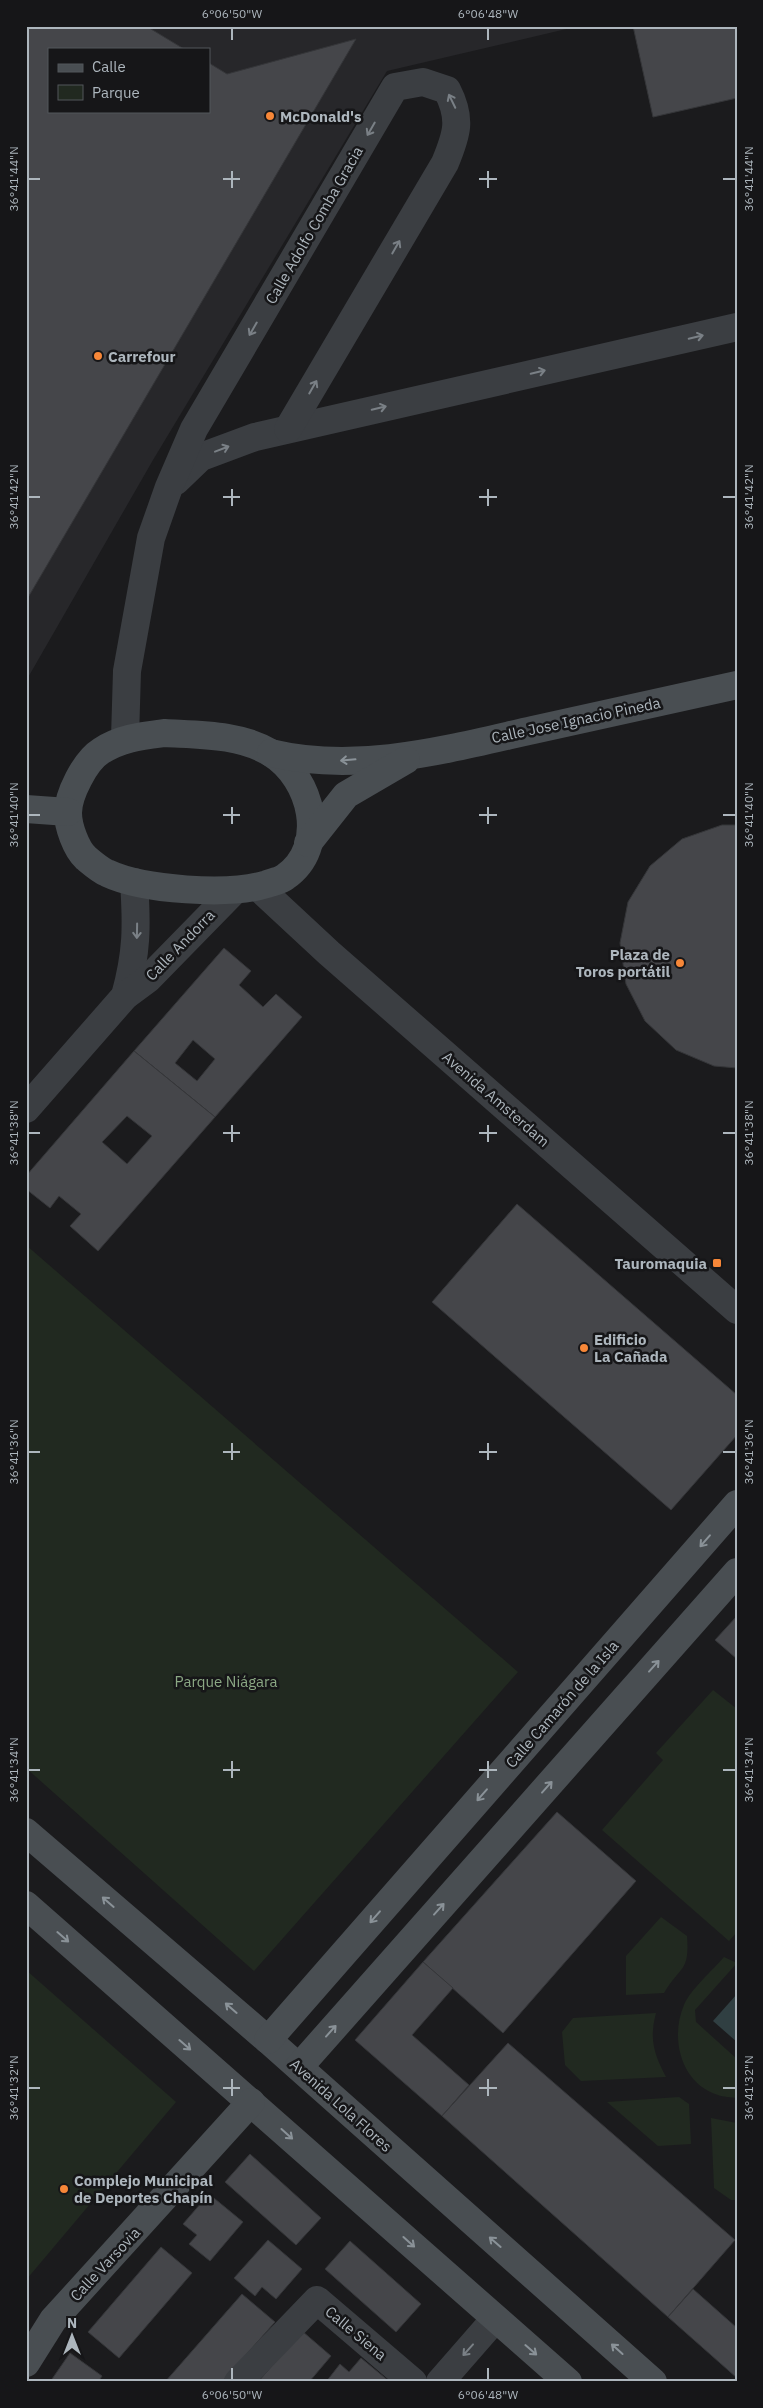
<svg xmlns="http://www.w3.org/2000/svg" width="763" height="2408" font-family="'IBM Plex Sans',sans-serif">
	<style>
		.built { fill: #27272a; fill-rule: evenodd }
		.green { fill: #212920 }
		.water { fill: #303f42 }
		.building { fill: #45464a; stroke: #353639; fill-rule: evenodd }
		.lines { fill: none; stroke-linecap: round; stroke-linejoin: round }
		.street { stroke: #3b3e42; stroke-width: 28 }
		.secondary { stroke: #494e52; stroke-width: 28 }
		.oneway { stroke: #7a8086 }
		.oneway2 { stroke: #8a9298 }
		.ticks { fill: none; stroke: #adb6bd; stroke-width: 2 }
		.poi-dot { fill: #f78738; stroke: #161618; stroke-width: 2 }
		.labels { text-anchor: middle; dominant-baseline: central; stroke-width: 5; stroke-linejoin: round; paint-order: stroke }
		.poi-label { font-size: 15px; font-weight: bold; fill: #adb6bd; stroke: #161618; text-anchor: start }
		.street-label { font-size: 15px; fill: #adb6bd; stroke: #161618 }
		.park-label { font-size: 15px; fill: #8ba884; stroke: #161618 }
		.neatline { fill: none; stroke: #adb6bd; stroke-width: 2 }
		.ticks-label { font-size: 12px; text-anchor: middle; fill: #adb6bd }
	</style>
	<rect width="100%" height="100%" fill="#1b1b1d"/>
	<path class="built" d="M 26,26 L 579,26 L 387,71 L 153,460 L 26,681 ZM 49,49 L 209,49 L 209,111 L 49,111 Z"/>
	<g class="green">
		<polygon points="26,1245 518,1672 254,1971 26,1768"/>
		<polygon points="713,1690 737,1709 737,1932 729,1941 602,1830 663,1760 656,1753"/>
		<path d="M 661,1917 L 687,1936 C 690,1972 680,1966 664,1993 L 626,1995 L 626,1956 Z"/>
		<path d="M 724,1957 L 737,1963 L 695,2010 L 696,2022 L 737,2059 L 737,2098 C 731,2097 723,2097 718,2095 C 680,2083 670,2037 684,2005 C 690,1990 713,1970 724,1957 Z"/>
		<polygon points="26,1970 176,2102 26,2280"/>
		<path d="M 656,2013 C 649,2039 654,2054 666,2077 L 581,2081 L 565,2065 L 562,2032 L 573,2018 Z"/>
		<polygon points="679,2097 689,2104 691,2144 658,2146 607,2102"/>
		<polygon points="711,2118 737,2123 737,2200 731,2200 714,2188"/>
	</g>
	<polygon class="water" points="737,1994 737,2042 713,2021"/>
	<g class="building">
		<polygon points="26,26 146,26 184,49 49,49 49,111 209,111 209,63 227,74 356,39 26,601"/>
		<polygon points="633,26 737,26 737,98 653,117"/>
		<polygon points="722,825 737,825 737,1068 714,1066 676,1050 645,1021 626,984 620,943 628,902 650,866 682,839"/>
		<path d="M 224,948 L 251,971 L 239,985 L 263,1007 L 276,994 L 302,1017 L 215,1117 L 134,1051 ZM 193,1040 L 215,1059 L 197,1081 L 175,1063 Z"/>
		<path d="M 134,1051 L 215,1117 L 98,1251 L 70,1226 L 81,1214 L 59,1196 L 50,1208 L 26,1189 L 26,1176 ZM 127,1116 L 152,1136 L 127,1164 L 102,1142 Z"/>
		<polygon points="517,1204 737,1395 737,1435 671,1510 432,1302"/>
		<polygon points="737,1616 737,1659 715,1640"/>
		<polygon points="557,1812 636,1881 503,2033 423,1962"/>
		<polygon points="423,1962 453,1988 412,2035 469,2085 442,2116 355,2040"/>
		<polygon points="508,2043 735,2240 668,2317 442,2116"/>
		<polygon points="250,2154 321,2218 296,2245 225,2182"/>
		<polygon points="209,2194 243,2222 210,2261 189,2244 197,2235 183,2224"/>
		<polygon points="268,2240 302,2269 276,2299 262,2287 255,2296 234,2278"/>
		<polygon points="350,2241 421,2304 396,2332 325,2269"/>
		<polygon points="161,2247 192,2273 119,2358 88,2332"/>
		<polygon points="693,2289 737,2328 737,2378 668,2317"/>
		<polygon points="242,2294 275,2322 222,2382 165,2382"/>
		<polygon points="302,2331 331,2356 309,2382 258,2382"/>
		<polygon points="70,2353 102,2376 98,2382 50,2382"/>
		<polygon points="361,2358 390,2382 326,2382 340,2364 349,2372"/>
	</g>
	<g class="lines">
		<g class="street">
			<polyline points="176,481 201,457 255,437 737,327"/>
			<path d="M 125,738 L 127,671 L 151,538 L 169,487 L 194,429 L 395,87 L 423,82 L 447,90 C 462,119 457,134 445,163 L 288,429"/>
			<polyline points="258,887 329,953 737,1310"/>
			<path d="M 125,996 C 137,953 137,926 134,882"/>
			<polyline points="26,1109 125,996 148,979 234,891"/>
			<polyline points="238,2382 317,2300 413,2382"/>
			<polyline points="440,2382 495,2319"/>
		</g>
		<g class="secondary">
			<path d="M 165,733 C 200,735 240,734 271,753 C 312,778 329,847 285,877 C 280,881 272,882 267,884 C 229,896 143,890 107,873 C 100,870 92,863 86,858 C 76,849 68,826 68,813 C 68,795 85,761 101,751 C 121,738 141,736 165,733 Z"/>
			<path d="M 271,753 C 358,774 448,749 533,730 C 601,715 669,700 737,685"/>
			<polyline points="26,809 68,812"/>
			<polyline points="308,843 346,795 406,760"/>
			<polyline points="26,1832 268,2040 653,2382"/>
			<polyline points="26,1905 568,2382"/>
			<polyline points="268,2040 737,1504"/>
			<polyline points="299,2067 737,1572"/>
			<polyline points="26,2363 53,2320 251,2102"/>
		</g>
	</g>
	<defs><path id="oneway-shaft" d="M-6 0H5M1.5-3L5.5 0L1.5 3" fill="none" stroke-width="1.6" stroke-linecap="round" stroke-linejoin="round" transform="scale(1.25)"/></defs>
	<g class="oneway">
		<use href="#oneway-shaft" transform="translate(452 101) rotate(-116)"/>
		<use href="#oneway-shaft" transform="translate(371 129) rotate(120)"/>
		<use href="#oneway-shaft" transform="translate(396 247) rotate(-60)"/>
		<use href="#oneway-shaft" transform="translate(253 329) rotate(120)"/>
		<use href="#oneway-shaft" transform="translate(696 337) rotate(-13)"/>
		<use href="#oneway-shaft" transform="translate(538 372) rotate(-13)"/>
		<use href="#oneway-shaft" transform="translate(313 387) rotate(-60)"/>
		<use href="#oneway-shaft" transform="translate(379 408) rotate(-13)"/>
		<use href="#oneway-shaft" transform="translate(222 449) rotate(-21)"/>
		<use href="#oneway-shaft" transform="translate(137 931) rotate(91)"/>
		<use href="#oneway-shaft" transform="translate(468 2350) rotate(132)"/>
	</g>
	<g class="oneway2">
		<use href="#oneway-shaft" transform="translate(348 760) rotate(175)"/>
		<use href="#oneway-shaft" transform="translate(705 1541) rotate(131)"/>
		<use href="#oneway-shaft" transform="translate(654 1666) rotate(-48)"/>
		<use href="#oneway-shaft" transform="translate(547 1787) rotate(-48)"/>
		<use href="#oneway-shaft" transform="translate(482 1795) rotate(131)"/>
		<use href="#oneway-shaft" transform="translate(108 1902) rotate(-139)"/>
		<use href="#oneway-shaft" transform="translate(439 1909) rotate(-48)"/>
		<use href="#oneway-shaft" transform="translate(375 1917) rotate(131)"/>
		<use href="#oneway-shaft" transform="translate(63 1937) rotate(41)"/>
		<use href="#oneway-shaft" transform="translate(231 2008) rotate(-139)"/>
		<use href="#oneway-shaft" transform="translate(331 2031) rotate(-48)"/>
		<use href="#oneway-shaft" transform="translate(185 2045) rotate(41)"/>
		<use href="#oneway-shaft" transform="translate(287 2134) rotate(42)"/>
		<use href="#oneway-shaft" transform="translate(409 2242) rotate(42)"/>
		<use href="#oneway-shaft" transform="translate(495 2242) rotate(-139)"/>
		<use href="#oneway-shaft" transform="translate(617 2349) rotate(-138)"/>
		<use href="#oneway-shaft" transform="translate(531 2350) rotate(41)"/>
	</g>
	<path class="ticks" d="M 232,28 L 232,40M 488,28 L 488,40M 232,171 L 232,188M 488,171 L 488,188M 28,179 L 40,179M 223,179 L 240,179M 479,179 L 497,179M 723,179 L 736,179M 232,489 L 232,506M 488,489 L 488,506M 28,497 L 40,497M 223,497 L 240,497M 479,497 L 497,497M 723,497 L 736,497M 232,807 L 232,824M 488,807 L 488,824M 28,815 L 40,815M 223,815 L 240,815M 479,815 L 497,815M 723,815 L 736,815M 232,1125 L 232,1142M 488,1125 L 488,1142M 28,1133 L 40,1133M 223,1133 L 240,1133M 479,1133 L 497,1133M 723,1133 L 736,1133M 232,1443 L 232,1460M 488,1443 L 488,1460M 28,1452 L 40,1452M 223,1452 L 240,1452M 479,1452 L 497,1452M 723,1452 L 736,1452M 232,1761 L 232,1778M 488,1761 L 488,1778M 28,1770 L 40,1770M 223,1770 L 240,1770M 479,1770 L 497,1770M 723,1770 L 736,1770M 232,2079 L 232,2096M 488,2079 L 488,2096M 28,2088 L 40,2088M 223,2088 L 240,2088M 479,2088 L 497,2088M 723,2088 L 736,2088M 232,2368 L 232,2380M 488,2368 L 488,2380"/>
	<g class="poi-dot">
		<circle cx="270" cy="116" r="5"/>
		<circle cx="98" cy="356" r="5"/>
		<circle cx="680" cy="963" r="5"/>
		<rect x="712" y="1258" width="10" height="10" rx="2.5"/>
		<circle cx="584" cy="1348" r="5"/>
		<circle cx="64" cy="2189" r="5"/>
	</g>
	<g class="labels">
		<g class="poi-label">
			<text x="280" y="116">McDonald's</text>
			<text x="108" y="356">Carrefour</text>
			<text x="670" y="954" text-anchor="end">Plaza de<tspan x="670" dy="17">Toros portátil</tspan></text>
			<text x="707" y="1263" text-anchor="end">Tauromaquia</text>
			<text x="594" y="1339">Edificio<tspan x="594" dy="17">La Cañada</tspan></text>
			<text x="74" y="2180">Complejo Municipal<tspan x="74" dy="17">de Deportes Chapín</tspan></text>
		</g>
		<g class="street-label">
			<text transform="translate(314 225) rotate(-60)">Calle Adolfo Comba Gracia</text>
			<text transform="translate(576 720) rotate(-12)">Calle Jose Ignacio Pineda</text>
			<text transform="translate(180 945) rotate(-46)">Calle Andorra</text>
			<text transform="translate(496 1099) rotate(41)">Avenida Amsterdam</text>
			<text transform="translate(562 1704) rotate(-49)">Calle Camarón de la Isla</text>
			<text transform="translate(341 2105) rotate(42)">Avenida Lola Flores</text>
			<text transform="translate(105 2264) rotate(-47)">Calle Varsovia</text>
			<text transform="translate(356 2333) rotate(40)">Calle Siena</text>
		</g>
		<g class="park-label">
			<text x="226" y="1681">Parque Niágara</text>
		</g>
	</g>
	<rect width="763" height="2408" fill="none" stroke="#161618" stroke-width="55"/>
	<rect x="48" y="48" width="162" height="65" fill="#161618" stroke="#52565a"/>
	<rect x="58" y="64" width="25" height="8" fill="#494e52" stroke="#52565a"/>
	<text x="92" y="72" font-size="15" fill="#adb6bd">Calle</text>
	<rect x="58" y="85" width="25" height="15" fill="#212920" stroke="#52565a"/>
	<text x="92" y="98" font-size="15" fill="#adb6bd">Parque</text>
	<g transform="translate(72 2336)" stroke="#161618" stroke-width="4" paint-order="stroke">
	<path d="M0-4L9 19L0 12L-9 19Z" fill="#adb6bd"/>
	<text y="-8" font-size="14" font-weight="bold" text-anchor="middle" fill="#adb6bd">N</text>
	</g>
	<rect x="28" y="28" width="708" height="2352" class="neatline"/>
	<g class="ticks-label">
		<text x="232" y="18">6°06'50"W</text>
		<text x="488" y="18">6°06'48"W</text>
		<text transform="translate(14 179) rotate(-90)" y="4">36°41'44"N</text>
		<text transform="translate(749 179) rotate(-90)" y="4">36°41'44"N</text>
		<text transform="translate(14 497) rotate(-90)" y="4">36°41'42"N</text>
		<text transform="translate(749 497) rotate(-90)" y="4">36°41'42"N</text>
		<text transform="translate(14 815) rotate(-90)" y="4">36°41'40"N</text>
		<text transform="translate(749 815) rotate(-90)" y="4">36°41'40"N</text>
		<text transform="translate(14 1133) rotate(-90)" y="4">36°41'38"N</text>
		<text transform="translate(749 1133) rotate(-90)" y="4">36°41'38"N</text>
		<text transform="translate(14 1452) rotate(-90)" y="4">36°41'36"N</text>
		<text transform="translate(749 1452) rotate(-90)" y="4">36°41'36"N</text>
		<text transform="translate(14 1770) rotate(-90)" y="4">36°41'34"N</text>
		<text transform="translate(749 1770) rotate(-90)" y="4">36°41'34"N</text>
		<text transform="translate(14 2088) rotate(-90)" y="4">36°41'32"N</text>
		<text transform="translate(749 2088) rotate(-90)" y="4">36°41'32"N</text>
		<text x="232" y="2399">6°06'50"W</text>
		<text x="488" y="2399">6°06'48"W</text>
	</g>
</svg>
